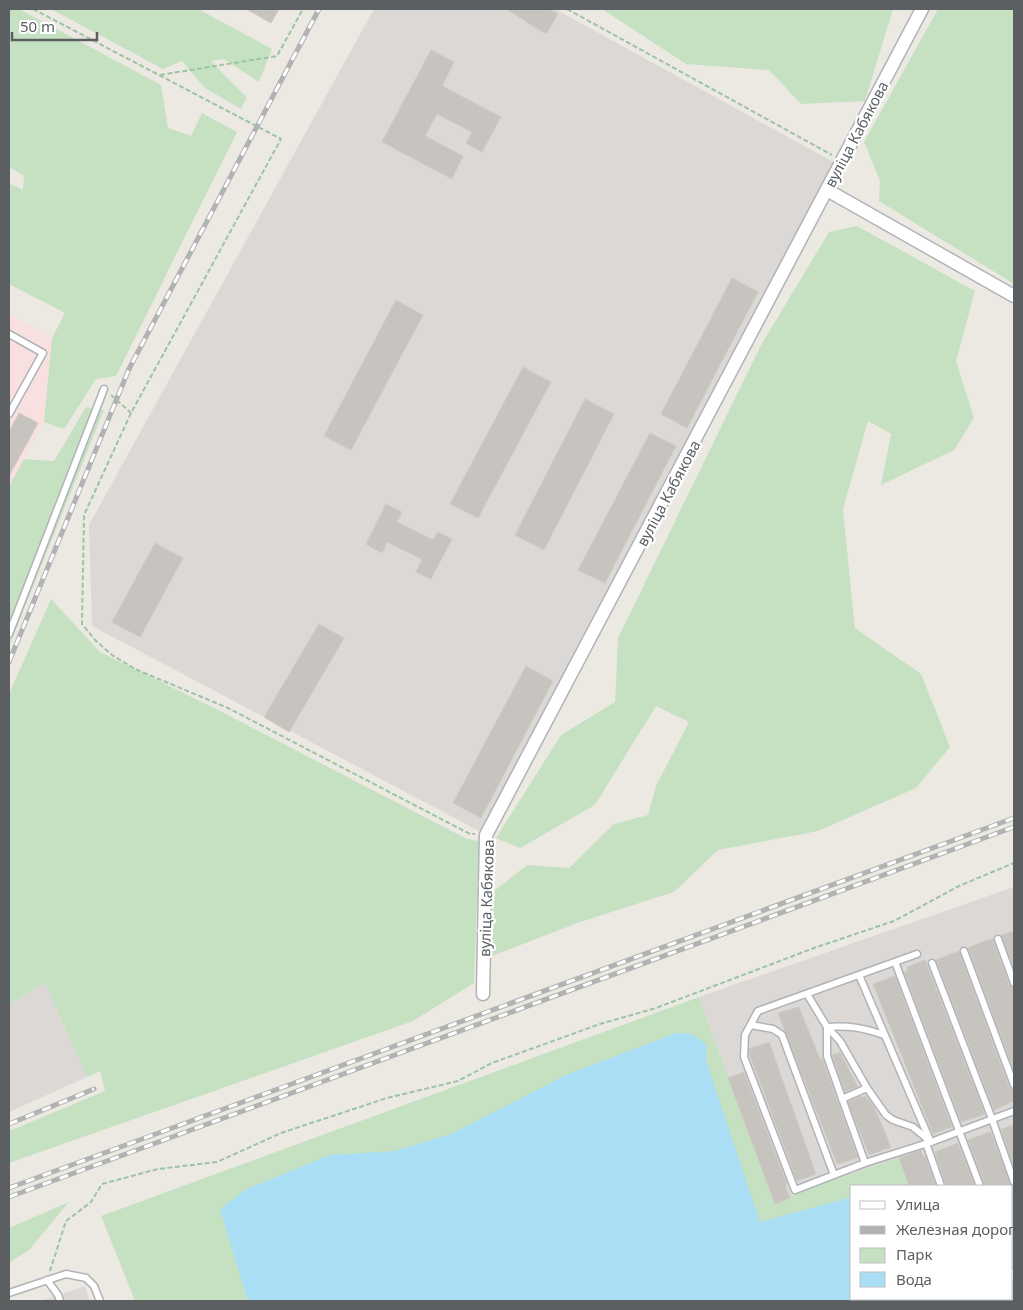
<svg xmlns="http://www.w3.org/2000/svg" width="1023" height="1310" font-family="'Noto Sans',sans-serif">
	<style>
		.industrial { fill: #dbd8d5 }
		.medical { fill: #f8e0e1 }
		.green { fill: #c6e1c2 }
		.water { fill: #aadef5 }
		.building { fill: #c7c4c0; stroke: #d0cac2 }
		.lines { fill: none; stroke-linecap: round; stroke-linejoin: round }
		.service-casing { stroke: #b0b4b7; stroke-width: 9 }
		.minor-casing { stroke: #b0b4b7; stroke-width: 15 }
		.path { stroke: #9ec3a3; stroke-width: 2; stroke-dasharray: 5 2.5; stroke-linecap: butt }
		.service { stroke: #fff; stroke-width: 6 }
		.minor { stroke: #fff; stroke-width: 12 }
		.rail-casing { stroke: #b1b2b2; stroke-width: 5 }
		.rail { stroke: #fff; stroke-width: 3; stroke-dasharray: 9; stroke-linecap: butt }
		.labels { text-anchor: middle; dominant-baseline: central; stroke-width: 4.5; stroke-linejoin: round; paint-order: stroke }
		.street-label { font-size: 15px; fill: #5b5f62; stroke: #fff }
	</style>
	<rect width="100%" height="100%" fill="#ece9e3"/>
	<g class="industrial">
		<polygon points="374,9 555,9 835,163 481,832 92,626 89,525"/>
		<polygon points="1014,887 1014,1301 950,1301 949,1299 1012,1299 1012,1186 909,1186 899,1158 807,1189 775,1204 699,997"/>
		<polygon points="45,983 87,1077 9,1112 9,1004"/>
		<polygon points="85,1286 90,1301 41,1301"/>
	</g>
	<polygon class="medical" points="9,314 52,338 44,422 9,487"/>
	<g class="green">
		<polygon points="9,9 19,9 161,85 168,128 191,136 202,113 237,132 116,376 96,379 64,429 44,422 52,338 65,313 9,284 9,183 23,190 24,176 9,167"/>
		<polygon points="51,9 198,9 272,49 259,82 224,59 211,61 247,98 241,109 205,88 182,61 163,69"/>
		<polygon points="602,9 893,9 865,101 801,104 769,70 686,64"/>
		<polygon points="938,9 1014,9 1014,284 879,201 880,181 864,142"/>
		<polygon points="857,226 975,291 956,361 974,418 954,450 881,485 891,434 868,421 843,509 855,628 921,674 950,747 916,788 818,831 718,850 674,892 580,922 492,956 494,891 527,865 569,868 614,824 648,815 656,786 689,722 656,706 595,805 520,848 496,838 561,735 615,702 618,638 761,345 829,232"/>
		<polygon points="86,407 104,410 9,646 9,487 24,459 54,461"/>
		<polygon points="51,599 100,652 220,711 467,839 479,841 474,983 413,1021 9,1163 9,1131 105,1091 100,1071 87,1077 45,983 9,1004 9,694"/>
		<polygon points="699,997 775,1204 807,1189 899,1158 909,1186 852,1186 852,1299 949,1299 950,1301 135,1301 101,1216"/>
		<polygon points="69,1202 29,1250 9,1263 9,1228"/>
	</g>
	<polygon class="water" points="676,1033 692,1034 706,1044 706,1061 760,1222 852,1197 852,1299 935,1299 936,1301 248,1301 220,1209 247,1189 330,1155 395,1151 451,1134 566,1075"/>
	<g class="building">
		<polygon points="246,9 279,9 271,23"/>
		<polygon points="506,9 549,9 558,14 546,34"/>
		<polygon points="431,50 454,62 442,86 501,117 482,152 466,143 472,132 437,114 425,136 463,156 452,179 382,142"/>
		<polygon points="732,278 758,292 687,428 661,414"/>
		<polygon points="396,300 423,315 351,450 324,436"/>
		<polygon points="523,367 551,382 478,518 450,504"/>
		<polygon points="585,399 614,414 544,550 515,535"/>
		<polygon points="19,413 38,423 9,476 9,432"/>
		<polygon points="650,433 676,446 605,583 578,570"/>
		<polygon points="386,504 402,512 397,522 433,540 438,532 452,539 431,579 416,572 422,559 387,542 382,553 366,544"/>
		<polygon points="155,543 183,558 140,637 112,622"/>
		<polygon points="319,624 344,638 289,732 264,717"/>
		<polygon points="526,666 553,681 481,818 453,803"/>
		<polygon points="1014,931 1014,969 1001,935"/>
		<polygon points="990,939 993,939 1009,985 1014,988 1014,1071 968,948"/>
		<polygon points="959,951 1009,1087 1014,1090 1014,1101 994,1110 936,960"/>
		<polygon points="925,960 985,1114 961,1122 904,972 908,971 907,967"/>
		<polygon points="895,976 952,1127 933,1134 873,984"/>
		<polygon points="799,1007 820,1059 822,1058 858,1158 837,1164 778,1013"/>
		<polygon points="769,1042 816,1174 797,1181 749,1053 749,1049"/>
		<polygon points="840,1052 858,1087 845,1092 832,1055"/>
		<polygon points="744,1072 787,1184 785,1185 790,1198 775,1204 728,1078"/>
		<polygon points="861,1096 862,1098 865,1096 869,1100 874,1107 891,1147 869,1155 848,1102"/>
		<polygon points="1014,1125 1014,1168 1001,1129"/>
		<polygon points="990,1132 991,1133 1012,1186 985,1186 968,1140"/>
		<polygon points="958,1143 975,1186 946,1186 935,1152"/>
		<polygon points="921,1150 923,1156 925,1156 936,1186 909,1186 899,1158"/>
	</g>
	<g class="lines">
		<g class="service-casing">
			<g id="service">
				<polyline points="9,334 43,353 9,414"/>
				<polyline points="9,634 104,389"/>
				<polyline points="998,939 1014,983"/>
				<polyline points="964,951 1014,1085"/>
				<polyline points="917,954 758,1011 745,1035 744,1057 795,1190 865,1163 931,1142 1014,1111"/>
				<polyline points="895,962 980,1186"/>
				<polyline points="932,963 992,1119 1014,1182"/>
				<polyline points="859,975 929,1138"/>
				<polyline points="807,994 827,1027 840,1041 867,1088 886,1115 893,1120 913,1127 931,1142"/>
				<polyline points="751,1025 773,1029 782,1035 834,1175"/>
				<polyline points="842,1099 867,1088"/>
				<polyline points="926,1143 941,1186"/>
				<path d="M 865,1163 L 827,1056 L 827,1027 C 848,1025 864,1028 884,1035"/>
				<polyline points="1012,1272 1014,1279"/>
				<polyline points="47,1280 58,1295 60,1301"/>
				<polyline points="9,1293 66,1274 86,1278 94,1286 100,1301"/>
			</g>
		</g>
		<g class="minor-casing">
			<g id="minor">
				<polyline points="827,190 1014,296"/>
				<polyline points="483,994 486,835 922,9"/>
			</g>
		</g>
		<g class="path">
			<polyline points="33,9 281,139 131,413 84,515 82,624 96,641 112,655 135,669 228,708 470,834 475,834"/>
			<polyline points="567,9 832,155"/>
			<polyline points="160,75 277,56 303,9"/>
			<polyline points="111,395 131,413"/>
			<polyline points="50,1271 66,1221 91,1202 102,1184 158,1169 217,1162 281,1133 387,1098 458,1081 492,1063 600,1024 656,1008 814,948 894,921 959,886 1014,863"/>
		</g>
		<use href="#service" class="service"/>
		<use href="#minor" class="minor"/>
		<g class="rail-casing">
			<g id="rail">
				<polyline points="9,662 129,369 319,9"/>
				<polyline points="9,1124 94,1089"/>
				<polyline points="9,1188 1014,818"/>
				<polyline points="9,1197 1014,827"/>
			</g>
		</g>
		<use href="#rail" class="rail"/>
	</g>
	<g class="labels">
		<g class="street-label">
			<text transform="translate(856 134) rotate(-62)">вуліца Кабякова</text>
			<text transform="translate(668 493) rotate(-62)">вуліца Кабякова</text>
			<text transform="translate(486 898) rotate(-88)">вуліца Кабякова</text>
		</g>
	</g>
	<rect width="1023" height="1310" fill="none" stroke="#5b5f62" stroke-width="20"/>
	<rect x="850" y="1185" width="162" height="115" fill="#ffffff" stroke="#bdbfc0"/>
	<rect x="860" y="1201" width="25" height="8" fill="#ffffff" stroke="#bdbfc0"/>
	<text x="896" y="1210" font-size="15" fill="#5b5f62">Улица</text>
	<rect x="860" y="1226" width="25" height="8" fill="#b1b2b2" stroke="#bdbfc0"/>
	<text x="896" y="1235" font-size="15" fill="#5b5f62">Железная дорога</text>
	<rect x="860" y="1248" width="25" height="15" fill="#c6e1c2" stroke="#bdbfc0"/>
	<text x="896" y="1260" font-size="15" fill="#5b5f62">Парк</text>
	<rect x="860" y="1272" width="25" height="15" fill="#aadef5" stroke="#bdbfc0"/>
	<text x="896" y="1285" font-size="15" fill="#5b5f62">Вода</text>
	<path d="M12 32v8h85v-8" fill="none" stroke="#5b5f62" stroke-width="2.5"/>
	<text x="20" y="32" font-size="15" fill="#5b5f62" stroke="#ffffff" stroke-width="4" paint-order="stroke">50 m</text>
</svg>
